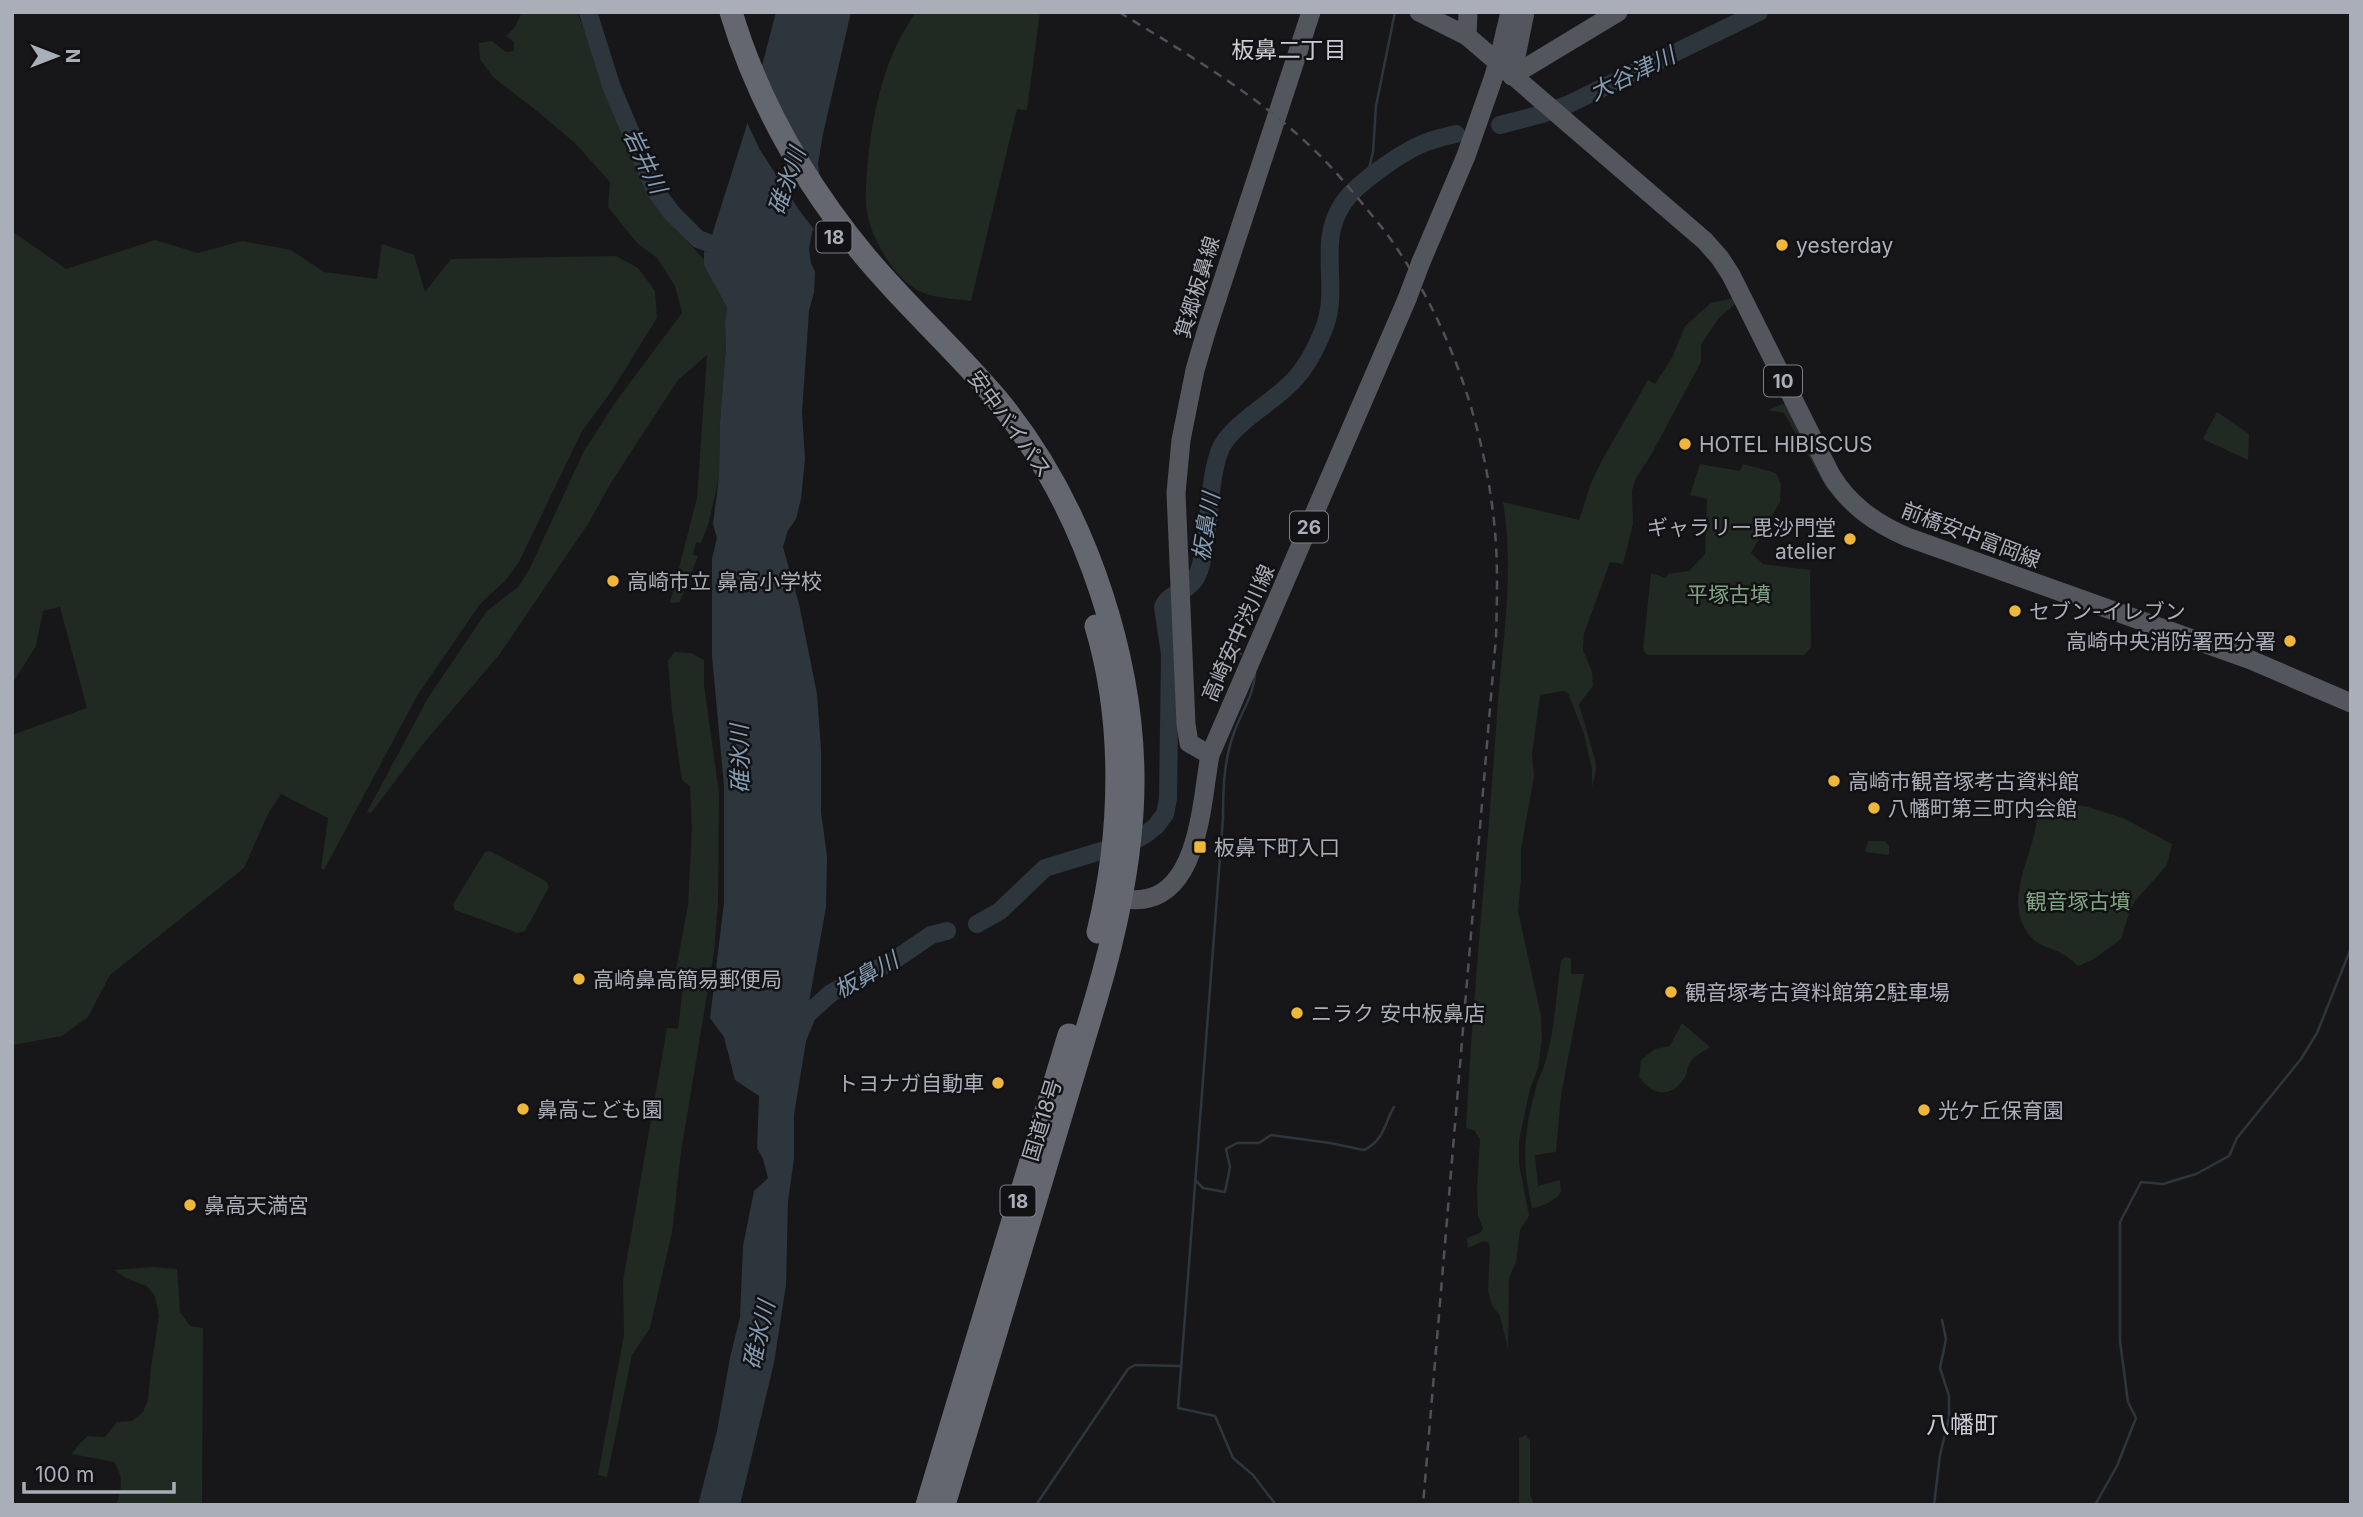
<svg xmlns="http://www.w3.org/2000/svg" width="2363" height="1517" font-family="Inter,'Noto Sans JP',sans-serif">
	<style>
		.green { fill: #212923 }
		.water { fill: #2d363d }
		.pier { fill: #171719 }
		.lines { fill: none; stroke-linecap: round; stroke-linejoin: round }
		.stream { stroke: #2d363d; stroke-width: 2.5 }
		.river { stroke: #2d363d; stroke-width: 18 }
		.major { stroke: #54565d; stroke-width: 19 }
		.highway { stroke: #64676f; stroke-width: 23 }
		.rail { stroke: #4f5157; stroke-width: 2.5; stroke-dasharray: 9 7; stroke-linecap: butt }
		.major-bridge { stroke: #54565d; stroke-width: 19 }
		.poi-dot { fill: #efb73a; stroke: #121214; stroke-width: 2.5 }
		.labels { text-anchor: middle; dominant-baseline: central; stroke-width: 5; stroke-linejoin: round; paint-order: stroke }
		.shield { fill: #121214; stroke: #7c7f88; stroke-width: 2 }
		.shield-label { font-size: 19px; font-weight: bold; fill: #aaaeb9 }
		.poi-label { font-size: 21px; fill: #aaaeb9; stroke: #121214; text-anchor: start }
		.street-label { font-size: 21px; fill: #aaaeb9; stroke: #121214 }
		.park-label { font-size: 21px; fill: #81a484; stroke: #121214 }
		.neighbourhood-label { font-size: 23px; fill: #cbcdd5; stroke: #121214 }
		.water-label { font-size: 23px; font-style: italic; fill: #829bb3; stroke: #121214 }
		.quarter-label { font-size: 24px; fill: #cbcdd5; stroke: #121214 }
	</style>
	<rect width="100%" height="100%" fill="#171719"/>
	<g class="green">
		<polygon points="522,12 577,12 620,115 645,182 673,226 713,269 727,307 725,324 726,345 720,422 719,477 709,522 701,543 696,542 693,555 698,556 680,602 670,603 697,498 707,355 678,380 612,481 588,524 499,655 423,744 371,813 367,812 428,698 487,611 518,587 529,570 584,451 617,400 682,313 675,286 657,258 637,243 608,207 610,182 576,144 537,111 493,77 480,59 479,43 492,41 506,52 514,51 514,42 506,36 515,27"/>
		<path d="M 916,12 L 1040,12 L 1027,110 L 1017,109 L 971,301 C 953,298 930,299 914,288 C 892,274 871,237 867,212 C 864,195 867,176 868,159 C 874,106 885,56 916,12 Z"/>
		<polygon points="12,231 66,269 155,240 198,253 242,241 291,250 324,272 377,279 382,244 414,255 425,292 451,259 616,256 638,268 655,291 657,318 611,392 582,431 519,562 505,581 480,604 417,696 324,870 321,868 328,818 281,794 269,812 244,868 110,975 88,1017 62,1036 12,1045 12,735 87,708 60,607 43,611 36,646 12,684"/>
		<path d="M 1734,298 L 1736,303 L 1719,318 L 1701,344 L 1701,362 L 1652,453 L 1635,480 L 1632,491 L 1633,524 L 1623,564 L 1610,562 L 1584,634 L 1583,650 L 1592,672 L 1593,686 L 1579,704 L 1595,760 L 1596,771 L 1592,787 L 1592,769 L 1584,734 L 1568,693 L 1563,691 L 1540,695 L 1532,754 L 1534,777 L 1521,849 L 1521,879 L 1518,911 L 1541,1016 L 1542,1039 L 1538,1068 L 1530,1089 L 1519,1141 L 1519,1164 L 1529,1216 L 1520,1230 L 1516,1262 L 1509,1278 L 1508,1349 L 1500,1316 L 1492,1305 L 1488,1291 L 1490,1249 L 1488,1242 L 1483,1241 L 1468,1248 L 1467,1238 L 1480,1233 L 1483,1229 L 1478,1215 L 1477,1190 L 1480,1139 L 1474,1130 L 1466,1128 C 1473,990 1488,852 1497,714 C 1502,643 1515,573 1503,502 L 1579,520 L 1591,483 L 1601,462 L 1648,380 L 1655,384 L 1672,358 L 1685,326 L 1711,303 Z"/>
		<polygon points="1786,403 1840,499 1827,489 1784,413 1768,410"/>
		<polygon points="2217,412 2249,434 2248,460 2203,439"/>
		<polygon points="1700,464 1740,471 1743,464 1776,473 1781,485 1780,502 1751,553 1763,564 1810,570 1811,647 1804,655 1647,655 1643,650 1651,573 1666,578 1668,574 1689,571 1705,554 1707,499 1690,495"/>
		<polygon points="674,652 691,653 704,660 704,685 719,793 718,903 714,952 681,1152 672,1232 650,1328 632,1355 607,1477 598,1475 624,1335 623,1281 667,1028 678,1029 683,987 673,986 688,905 692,829 690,786 682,780 672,711 668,661"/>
		<path d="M 2047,799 L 2088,807 L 2123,818 L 2172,844 L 2167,865 L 2135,901 L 2130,910 L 2121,939 L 2094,959 L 2078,966 C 2072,961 2068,956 2061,953 C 2052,948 2039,946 2032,938 C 2004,908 2026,868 2034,835 C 2037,822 2037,810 2047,799 Z"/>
		<polygon points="1868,841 1885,841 1889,846 1889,855 1865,852"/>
		<polygon points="490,851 546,881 549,887 525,931 518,933 455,910 453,904 485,852"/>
		<path d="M 1565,957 L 1571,958 L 1571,974 L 1584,974 L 1561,1096 L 1556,1152 L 1535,1155 L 1538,1186 L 1560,1180 L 1561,1192 C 1557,1199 1541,1208 1532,1208 C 1521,1160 1524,1130 1537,1084 C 1539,1077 1543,1070 1545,1063 C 1555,1031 1556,994 1561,961 Z"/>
		<path d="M 1682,1023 L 1710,1047 C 1704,1051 1694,1056 1691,1061 C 1687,1065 1688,1072 1685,1077 C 1671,1099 1653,1096 1639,1077 L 1641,1060 L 1655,1049 L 1670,1046 Z"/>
		<path d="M 153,1267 L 177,1269 L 180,1312 L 190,1326 L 203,1328 L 202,1505 L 116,1505 C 122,1488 124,1477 114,1462 L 72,1454 L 79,1444 L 88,1436 L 105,1437 L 117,1422 L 132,1421 L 143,1412 L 148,1400 L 151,1368 L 159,1316 L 155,1296 L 147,1286 L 128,1279 L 114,1270 Z"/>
		<polygon points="1526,1435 1530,1441 1530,1494 1534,1505 1519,1505 1519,1438"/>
	</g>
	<polygon class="water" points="776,12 851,12 823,134 818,164 824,215 812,232 809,249 811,263 815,272 814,292 809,311 802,412 805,459 801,499 796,519 788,530 783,547 799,604 817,694 821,750 821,812 827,856 826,907 809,1002 810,1012 816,1017 806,1041 794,1115 794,1159 788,1201 786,1285 774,1363 740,1505 698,1505 717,1431 730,1358 740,1317 743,1246 754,1191 768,1178 763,1159 757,1148 759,1096 735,1080 724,1037 710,1018 724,903 724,786 712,656 712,559 717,538 713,524 719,477 720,422 726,346 725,324 727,307 704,265 704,251 715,254 712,235 745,131"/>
	<polygon class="pier" points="759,61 827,217 816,232 799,210 760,150 745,118"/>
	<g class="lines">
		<g class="stream">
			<polyline points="1366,181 1373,152 1376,106 1395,12"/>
			<polyline points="1241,654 1233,645 1236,627 1258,582"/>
			<path d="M 1255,673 C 1254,695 1242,711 1235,730 C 1224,758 1223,788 1223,818 L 1178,1408 L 1215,1416 L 1233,1458 L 1253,1475 L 1276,1505"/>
			<path d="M 1195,1180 L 1203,1188 L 1225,1192 L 1230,1167 L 1226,1149 L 1237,1143 L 1259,1143 L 1271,1135 L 1330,1143 L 1364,1150 C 1385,1140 1384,1123 1394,1107"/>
			<polyline points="1036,1505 1128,1369 1135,1365 1180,1366"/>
			<polyline points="1934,1505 1940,1455 1949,1418 1949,1396 1940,1368 1946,1339 1942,1320"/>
			<polyline points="2095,1505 2117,1466 2136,1418 2128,1402 2120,1341 2120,1222 2141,1182 2163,1184 2196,1174 2229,1156 2237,1138 2301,1059 2317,1033 2351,948"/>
		</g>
		<g class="river">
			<polyline points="588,12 612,88 655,190 671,212 698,239 715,245 732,258"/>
			<polyline points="1500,125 1542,114 1567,105 1759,12"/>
			<path d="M 977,924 L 1000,911 L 1045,868 L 1134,841 L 1146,834 L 1156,826 L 1165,814 L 1168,799 L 1170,654 L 1163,607 C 1170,590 1191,594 1199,571 C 1211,537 1207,465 1225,441 C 1243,417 1272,403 1293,381 C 1306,368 1318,344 1325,326 C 1340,284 1316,241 1344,202 C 1358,182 1407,148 1430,141 C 1438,138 1447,136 1456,134"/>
			<polyline points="791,1023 810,1012 831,993 896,959 931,935 947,931"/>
		</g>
		<g class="major">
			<path d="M 1419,12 L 1467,36 L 1705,241 L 1720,258 L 1731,275 L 1831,475 C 1849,505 1875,523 1907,537 L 2251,660 L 2351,703"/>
			<polyline points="1467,36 1468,12"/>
			<polyline points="1502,46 1510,12"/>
			<polyline points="1512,76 1618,12"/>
			<polyline points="1512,76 1525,12"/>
			<polyline points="1421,262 1466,156 1494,76"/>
			<polyline points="1210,755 1189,743 1186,724 1176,493 1181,440 1195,370 1207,329 1311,12"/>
			<path d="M 1106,896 C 1120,898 1135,902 1149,898 C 1200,885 1202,797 1210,755 L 1407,299"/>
		</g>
		<g class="highway">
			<path d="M 731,12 C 758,102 804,182 864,255 C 905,305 954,348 996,398 C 1087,507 1141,672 1132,813 C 1128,876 1114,938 1096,999 L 944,1505"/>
			<path d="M 1096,626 C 1125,723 1122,835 1098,932"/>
			<polyline points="927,1505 1069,1035"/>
		</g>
		<path class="rail" d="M 1119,12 C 1185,53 1253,92 1309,145 C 1337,171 1360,201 1384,230 C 1448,317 1485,424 1495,531 C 1498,566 1497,602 1496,637 L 1423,1505"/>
		<g class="major-bridge">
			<polyline points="1494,76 1502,46"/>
			<polyline points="1407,299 1421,262"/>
		</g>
	</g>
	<g class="poi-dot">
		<circle cx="1782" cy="245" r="7"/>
		<circle cx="1685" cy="444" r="7"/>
		<circle cx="1850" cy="539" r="7"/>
		<circle cx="613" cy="581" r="7"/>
		<circle cx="2015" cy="611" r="7"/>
		<circle cx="2290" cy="641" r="7"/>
		<circle cx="1834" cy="781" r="7"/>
		<circle cx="1874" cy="808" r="7"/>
		<rect x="1193" y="840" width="14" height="14" rx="3.5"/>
		<circle cx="579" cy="979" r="7"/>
		<circle cx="1671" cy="992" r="7"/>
		<circle cx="1297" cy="1013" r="7"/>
		<circle cx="998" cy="1083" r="7"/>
		<circle cx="523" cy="1109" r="7"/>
		<circle cx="1924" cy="1110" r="7"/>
		<circle cx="190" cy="1205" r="7"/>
	</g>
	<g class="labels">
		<g class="shield">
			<rect x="816.5" y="221.5" width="35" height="31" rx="5"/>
			<rect x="1764" y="365.5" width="38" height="31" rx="5"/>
			<rect x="1290" y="511.5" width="38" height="31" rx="5"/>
			<rect x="1000.5" y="1185.5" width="35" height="31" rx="5"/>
		</g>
		<g class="shield-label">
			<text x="834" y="237">18</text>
			<text x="1783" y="381">10</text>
			<text x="1309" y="527">26</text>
			<text x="1018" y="1201">18</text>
		</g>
		<g class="poi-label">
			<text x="1796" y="245">yesterday</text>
			<text x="1699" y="444">HOTEL HIBISCUS</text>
			<text x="1836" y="527" text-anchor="end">ギャラリー毘沙門堂<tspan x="1836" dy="24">atelier</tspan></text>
			<text x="627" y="581">高崎市立 鼻高小学校</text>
			<text x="2029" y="611">セブン-イレブン</text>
			<text x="2276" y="641" text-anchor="end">高崎中央消防署西分署</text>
			<text x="1848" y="781">高崎市観音塚考古資料館</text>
			<text x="1888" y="808">八幡町第三町内会館</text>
			<text x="1214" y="847">板鼻下町入口</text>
			<text x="593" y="979">高崎鼻高簡易郵便局</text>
			<text x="1685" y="992">観音塚考古資料館第2駐車場</text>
			<text x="1311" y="1013">ニラク 安中板鼻店</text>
			<text x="984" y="1083" text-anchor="end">トヨナガ自動車</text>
			<text x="537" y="1109">鼻高こども園</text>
			<text x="1938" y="1110">光ケ丘保育園</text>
			<text x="204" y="1205">鼻高天満宮</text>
		</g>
		<g class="street-label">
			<text transform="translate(1197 287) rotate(-73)">箕郷板鼻線</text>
			<text transform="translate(1010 424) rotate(54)">安中バイパス</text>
			<text transform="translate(1971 535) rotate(21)">前橋安中富岡線</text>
			<text transform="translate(1238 633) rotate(-66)">高崎安中渋川線</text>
			<text transform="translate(1042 1120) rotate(-73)">国道18号</text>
		</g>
		<g class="park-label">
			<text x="1729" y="594">平塚古墳</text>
			<text x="2078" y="901">観音塚古墳</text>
		</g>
		<g class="neighbourhood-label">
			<text x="1289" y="50">板鼻二丁目</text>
		</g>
		<g class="water-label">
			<text transform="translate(1632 74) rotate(-26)">大谷津川</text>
			<text transform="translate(645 161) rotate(64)">岩井川</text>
			<text transform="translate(787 181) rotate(-71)">碓氷川</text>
			<text transform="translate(1206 527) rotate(-81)">板鼻川</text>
			<text transform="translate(740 759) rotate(-91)">碓氷川</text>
			<text transform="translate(866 975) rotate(-29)">板鼻川</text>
			<text transform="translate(759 1335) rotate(-77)">碓氷川</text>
		</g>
		<g class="quarter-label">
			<text x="1962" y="1424">八幡町</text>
		</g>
	</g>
	<rect width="2363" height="1517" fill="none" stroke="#aaaeb9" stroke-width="28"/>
	<g transform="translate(56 56) rotate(90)" stroke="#121214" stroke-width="5" paint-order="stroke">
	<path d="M0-5L12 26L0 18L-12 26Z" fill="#aaaeb9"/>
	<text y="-10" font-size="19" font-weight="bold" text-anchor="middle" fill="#aaaeb9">N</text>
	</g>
	<path d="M24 1482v10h150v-10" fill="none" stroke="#aaaeb9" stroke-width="3.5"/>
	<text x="35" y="1482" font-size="21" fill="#aaaeb9" stroke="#121214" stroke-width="5" paint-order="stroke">100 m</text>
</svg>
